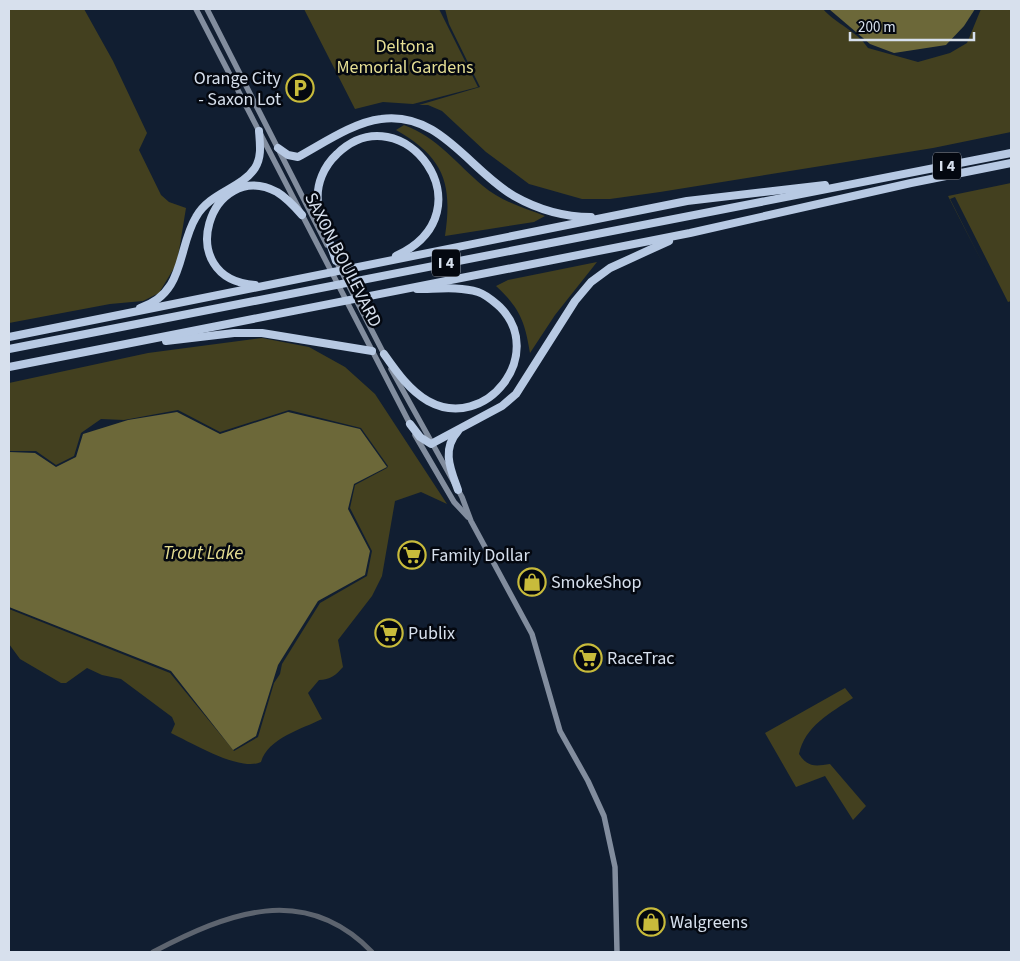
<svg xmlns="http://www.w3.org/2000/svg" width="1020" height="961" font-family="'Source Sans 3',sans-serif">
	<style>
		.green { fill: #43401f }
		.water { fill: #6c6839 }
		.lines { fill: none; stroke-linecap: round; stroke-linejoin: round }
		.tertiary { stroke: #5d646f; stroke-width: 5 }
		.secondary { stroke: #828d9e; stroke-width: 5.5 }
		.motorway { stroke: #b7c9e3; stroke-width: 8 }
		.labels { text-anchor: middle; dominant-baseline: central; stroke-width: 5; stroke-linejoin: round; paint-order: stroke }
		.shield { fill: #040810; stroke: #989fab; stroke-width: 1 }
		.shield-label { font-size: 16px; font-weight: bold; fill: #d7e0ed }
		.park-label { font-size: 18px; fill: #e6df94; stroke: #040810 }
		.poi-label { font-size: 18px; fill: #d7e0ed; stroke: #040810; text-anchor: start }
		.street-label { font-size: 18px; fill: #d7e0ed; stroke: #040810 }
		.water-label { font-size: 19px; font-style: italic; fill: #e4dc91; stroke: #040810 }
	</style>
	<rect width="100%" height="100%" fill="#111e31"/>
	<g class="green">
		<polygon points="9,9 84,9 113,61 147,133 139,150 161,195 169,202 186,208 177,263 159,293 143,301 110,304 9,323"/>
		<polygon points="304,9 439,9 478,87 413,104 383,102 355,109"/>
		<path d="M 445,9 L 823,9 C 836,24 857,31 868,48 L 918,62 L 950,53 L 967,43 L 981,9 L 1011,9 L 1011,132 L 933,148 L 660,192 L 610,199 L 582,199 L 529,184 L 486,152 L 442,111 L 428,105 L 419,105 L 480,87 L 449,24 Z"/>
		<path d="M 404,125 C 437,137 457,164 483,186 C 500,201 525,208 545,216 L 534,222 L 445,236 C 453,182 443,157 396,130 Z"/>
		<polygon points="1011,183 1011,301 1008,302 955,197 950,199 985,268 948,196"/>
		<path d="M 597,262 L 555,315 L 530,353 C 525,322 520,308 496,286 L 508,280 Z"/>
		<path d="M 262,338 L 309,347 L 345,367 L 375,394 L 447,504 L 421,492 L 395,501 L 382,576 L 372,596 L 338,640 L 343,667 C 336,675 330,680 319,680 L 308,693 L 322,719 C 302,729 268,738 261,762 C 240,772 192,743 171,733 L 175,724 L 172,717 L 121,679 L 102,675 L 87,668 L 66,683 L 61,683 L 20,659 L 9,644 L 9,609 L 170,673 L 234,751 L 258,737 L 274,683 L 280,674 L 282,664 L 320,603 L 367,576 L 372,551 L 350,508 L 355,485 L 387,468 L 388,466 L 361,428 L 289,410 L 220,432 L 178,410 L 124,420 L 101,419 L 81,433 L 74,456 L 56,465 L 36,451 L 9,451 L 9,383 L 148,353 Z"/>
		<path d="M 845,688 L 853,698 C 830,713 805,726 799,754 C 808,768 816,766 830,764 L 866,806 L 853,820 L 825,776 L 796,787 L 765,733 Z"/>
	</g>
	<g class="water">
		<polygon points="829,9 975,9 964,26 946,45 894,53 870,44"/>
		<polygon points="177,412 220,434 288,412 360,429 387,467 354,484 348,509 370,551 365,575 318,601 278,665 256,736 233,750 171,671 9,607 9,452 35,453 56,467 76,457 83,434 128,420"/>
	</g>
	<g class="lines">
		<path class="tertiary" d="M 153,952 C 228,913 304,882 372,952"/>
		<g class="secondary">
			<polyline points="196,9 411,426"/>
			<polyline points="207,9 327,245"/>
			<polyline points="334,257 385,356"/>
			<polyline points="391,369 462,497 471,521 532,634 560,731 588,781 604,816 615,867 617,952"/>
			<polyline points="415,435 454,502 468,517"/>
		</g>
		<g class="motorway">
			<path d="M 278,148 L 288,155 L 298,157 C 322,144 354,122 381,119 C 440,111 469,170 514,196 C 537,209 565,217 591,217"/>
			<path d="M 336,261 C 330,242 321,222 318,202 C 316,184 324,166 337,154 C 402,91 493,211 396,256"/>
			<path d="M 255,285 C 171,279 210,157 277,192 C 287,198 295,207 302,215"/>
			<path d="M 140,308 C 186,293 177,248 196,217 C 210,192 241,189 255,168 C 262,157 260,144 259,131"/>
			<polyline points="9,337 687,201 825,185"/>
			<polyline points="166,341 234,333 262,333 372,351"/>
			<polyline points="9,349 1011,153"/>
			<path d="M 384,354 C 396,371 409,390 428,401 C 486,433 547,354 500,307 C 493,301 487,295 478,292 C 459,286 437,289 417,289"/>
			<polyline points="9,367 690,233 911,183 1011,163"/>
			<polyline points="410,424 420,437 431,444 502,406 516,394 575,301 591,282 610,268 669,241"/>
			<path d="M 458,490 C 451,470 441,450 458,431"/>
		</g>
	</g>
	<defs>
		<g id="parking-ring" transform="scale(1.4375)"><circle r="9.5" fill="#040810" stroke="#c8bb3b" stroke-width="1.5"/><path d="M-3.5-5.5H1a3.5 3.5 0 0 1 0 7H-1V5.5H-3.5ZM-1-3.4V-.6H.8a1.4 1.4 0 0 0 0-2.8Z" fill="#c8bb3b"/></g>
		<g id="supermarket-ring" transform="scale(1.4375)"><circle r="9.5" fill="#040810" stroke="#c8bb3b" stroke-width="1.5"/><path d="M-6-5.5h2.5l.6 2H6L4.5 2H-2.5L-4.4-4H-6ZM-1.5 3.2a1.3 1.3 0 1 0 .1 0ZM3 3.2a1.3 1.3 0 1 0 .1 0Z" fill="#c8bb3b"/></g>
		<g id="shop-ring" transform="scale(1.4375)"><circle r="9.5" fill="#040810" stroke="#c8bb3b" stroke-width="1.5"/><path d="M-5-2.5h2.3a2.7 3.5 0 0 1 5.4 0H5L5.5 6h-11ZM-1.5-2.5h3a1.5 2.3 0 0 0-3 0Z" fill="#c8bb3b"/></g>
	</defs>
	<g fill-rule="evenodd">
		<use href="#parking-ring" x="300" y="88"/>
		<use href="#supermarket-ring" x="412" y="555"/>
		<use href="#shop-ring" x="532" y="582"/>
		<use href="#supermarket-ring" x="389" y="633"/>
		<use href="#supermarket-ring" x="588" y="658"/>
		<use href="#shop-ring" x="651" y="922"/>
	</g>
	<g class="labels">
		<g class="shield">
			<rect x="933" y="152.5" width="28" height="27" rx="4"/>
			<rect x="432" y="249.5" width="28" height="27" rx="4"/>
		</g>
		<g class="shield-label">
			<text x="947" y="166">I 4</text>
			<text x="446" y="263">I 4</text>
		</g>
		<g class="park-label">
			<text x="405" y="46">Deltona<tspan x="405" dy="21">Memorial Gardens</tspan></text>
		</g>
		<g class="poi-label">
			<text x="281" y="78" text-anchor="end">Orange City<tspan x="281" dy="21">- Saxon Lot</tspan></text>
			<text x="431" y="555">Family Dollar</text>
			<text x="551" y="582">SmokeShop</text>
			<text x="408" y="633">Publix</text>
			<text x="607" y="658">RaceTrac</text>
			<text x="670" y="922">Walgreens</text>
		</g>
		<g class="street-label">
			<text transform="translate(343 260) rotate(63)">SAXON BOULEVARD</text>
		</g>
		<g class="water-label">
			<text x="203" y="553">Trout Lake</text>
		</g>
	</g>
	<rect width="1020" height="961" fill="none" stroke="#d7e0ed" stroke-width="20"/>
	<path d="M850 32v8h124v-8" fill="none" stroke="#d7e0ed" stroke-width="2.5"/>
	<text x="858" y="32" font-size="15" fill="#d7e0ed" stroke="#040810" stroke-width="4" paint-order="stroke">200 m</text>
</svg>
